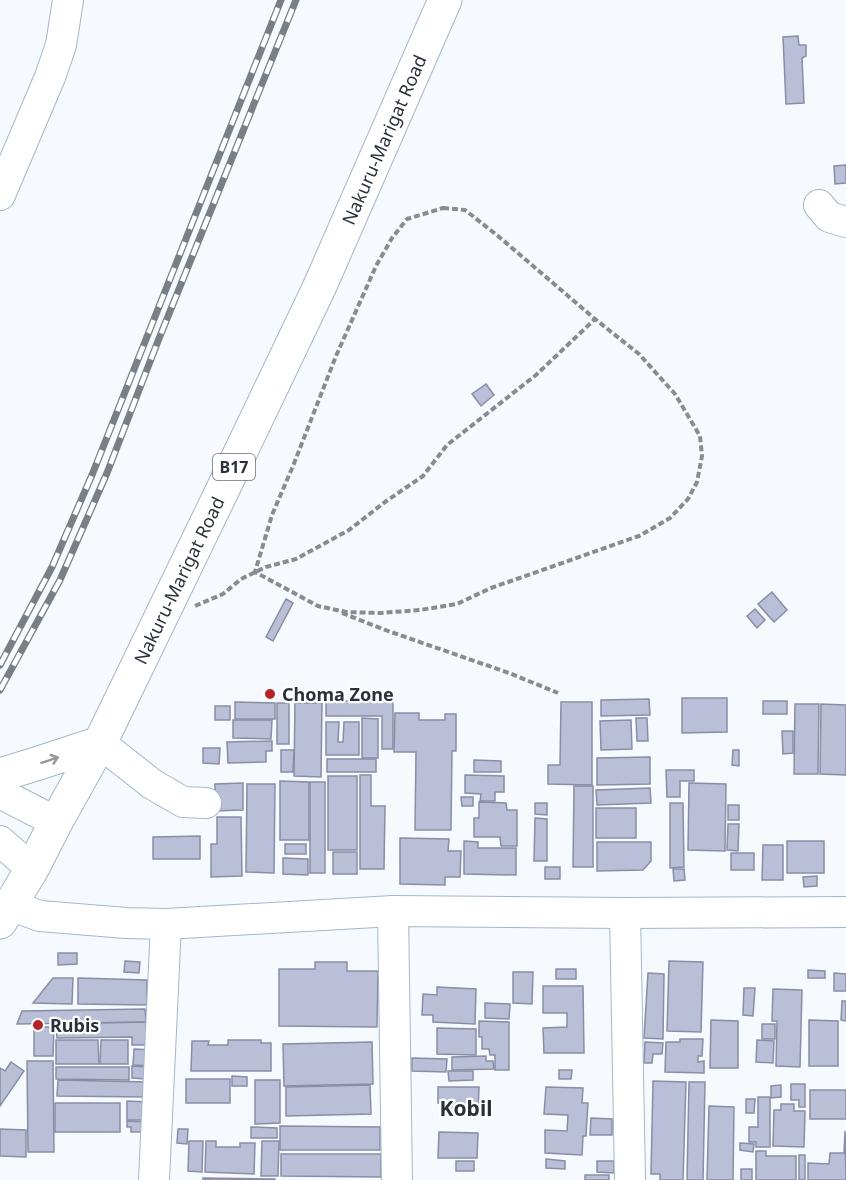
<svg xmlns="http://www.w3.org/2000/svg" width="846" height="1180" font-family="'Noto Sans',sans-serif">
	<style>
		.building { fill: #babfd8; stroke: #898da6; stroke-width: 1.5 }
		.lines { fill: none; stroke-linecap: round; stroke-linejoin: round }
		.minor-casing { stroke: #a4b6cb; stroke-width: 32 }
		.major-casing { stroke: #a4b6cb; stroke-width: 35 }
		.path { stroke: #868c92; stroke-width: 4; stroke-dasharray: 6 3; stroke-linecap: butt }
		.minor { stroke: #fff; stroke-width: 30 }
		.major { stroke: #fff; stroke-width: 33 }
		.rail-casing { stroke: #797f86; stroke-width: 7 }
		.rail { stroke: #fff; stroke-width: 4.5; stroke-dasharray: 14; stroke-linecap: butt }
		.oneway { stroke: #94989c }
		.poi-dot { fill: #b42328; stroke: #fff; stroke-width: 2 }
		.labels { text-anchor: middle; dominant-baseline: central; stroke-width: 4.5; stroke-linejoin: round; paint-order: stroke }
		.shield { fill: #fff; stroke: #6a6f75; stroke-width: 1.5 }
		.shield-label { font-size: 16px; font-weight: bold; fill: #2a313a }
		.street-label { font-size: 18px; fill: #2a313a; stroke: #fff }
		.poi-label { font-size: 18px; font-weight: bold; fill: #2a313a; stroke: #fff; text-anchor: start }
		.quarter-label { font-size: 21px; font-weight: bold; fill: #2a313a; stroke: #fff }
	</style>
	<rect width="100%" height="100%" fill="#f6fafe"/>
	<g class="building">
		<polygon points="798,36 799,45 806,45 806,56 802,58 804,103 786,104 783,37"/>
		<polygon points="846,165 846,183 835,184 834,166"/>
		<polygon points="486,384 494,395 481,406 472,394"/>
		<polygon points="772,592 787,610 774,622 758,604"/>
		<polygon points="286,599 293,603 273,641 266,637"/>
		<polygon points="755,609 765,620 757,628 747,616"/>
		<polygon points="682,698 727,698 727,732 682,733"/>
		<polygon points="649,699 650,715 601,716 601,700"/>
		<polygon points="326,701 393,701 393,749 382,749 382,716 326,716"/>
		<rect x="763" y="701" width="24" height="13"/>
		<polygon points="235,702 275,703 275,719 235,719"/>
		<polygon points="561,702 592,702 592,785 548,784 548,765 560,765"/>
		<rect x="277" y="703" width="12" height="41"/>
		<polygon points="295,703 322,703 321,777 294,776"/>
		<polygon points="795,704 819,704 818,774 794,774"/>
		<polygon points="821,704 846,705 846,775 820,774"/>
		<rect x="215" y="706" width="15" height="14"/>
		<polygon points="395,713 419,713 419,720 445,720 445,714 456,714 456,751 452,751 451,830 415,830 416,752 394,752"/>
		<polygon points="362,718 378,719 378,758 362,758"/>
		<polygon points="636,718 647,718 648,741 637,741"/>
		<polygon points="233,720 272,720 271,739 233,738"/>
		<polygon points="631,720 632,749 601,750 600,721"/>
		<polygon points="326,722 339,722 338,742 343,742 344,722 359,722 359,755 326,755"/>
		<polygon points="782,731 793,731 793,753 783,754"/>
		<polygon points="272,741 272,751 266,751 266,762 228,763 227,742"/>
		<polygon points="203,748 220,748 219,764 203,763"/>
		<polygon points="281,750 294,750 293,772 281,772"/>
		<polygon points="733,750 739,750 739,766 732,765"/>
		<polygon points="650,757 650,784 597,785 597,758"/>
		<rect x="327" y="759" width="49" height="13"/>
		<polygon points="474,760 501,761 501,772 474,772"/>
		<polygon points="666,770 694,770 694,781 680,781 680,797 667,797"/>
		<polygon points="360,775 371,775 371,806 385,806 384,869 360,869"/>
		<polygon points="465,775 504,776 504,792 495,792 495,801 480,801 481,794 465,793"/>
		<rect x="328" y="776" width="29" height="74"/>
		<polygon points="280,781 309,782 309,840 280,840"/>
		<rect x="310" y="782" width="15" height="91"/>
		<polygon points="243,783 243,810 213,811 213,792 215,792 215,784"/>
		<polygon points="689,783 726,784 725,851 688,850"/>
		<polygon points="247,784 275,784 274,873 246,872"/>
		<polygon points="574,786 593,786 593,867 573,867"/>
		<polygon points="650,788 651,803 597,805 596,790"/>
		<polygon points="461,797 473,797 473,806 462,806"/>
		<polygon points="479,802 506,803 507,810 517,810 517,846 501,846 500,837 474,837 474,818 479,818"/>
		<polygon points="535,803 547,803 547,815 535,814"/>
		<polygon points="670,803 683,803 684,867 670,868"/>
		<rect x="728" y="805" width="11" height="15"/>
		<rect x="596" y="808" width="40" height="30"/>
		<polygon points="217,817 241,817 242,876 211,877 211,844 217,844"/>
		<polygon points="535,818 547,819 547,861 534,861"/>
		<polygon points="728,824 739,824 738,851 727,850"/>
		<polygon points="200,836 200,859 153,859 153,837"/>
		<polygon points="400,838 449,839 448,851 461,851 460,877 445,877 445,885 400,884"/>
		<polygon points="464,841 478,842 478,848 516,848 516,875 464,874"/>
		<rect x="787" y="841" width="37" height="32"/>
		<polygon points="597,842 651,842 651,861 643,870 597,871"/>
		<rect x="285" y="844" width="21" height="10"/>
		<polygon points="763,845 783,845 783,880 762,880"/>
		<rect x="333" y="852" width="24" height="22"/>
		<rect x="731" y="853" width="23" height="17"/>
		<polygon points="283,858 308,859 308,875 283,874"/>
		<rect x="545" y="867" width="15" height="12"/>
		<polygon points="673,869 684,869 685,880 674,881"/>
		<polygon points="817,876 817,886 804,887 803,877"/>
		<polygon points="58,953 77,953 77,964 58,965"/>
		<polygon points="125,961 140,962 139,973 124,972"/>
		<polygon points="669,961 703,962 701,1032 667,1031"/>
		<polygon points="315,962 347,962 347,971 378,971 377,1027 279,1026 279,969 315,969"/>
		<rect x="556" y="969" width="20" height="10"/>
		<polygon points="808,970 825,971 825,978 808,978"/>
		<polygon points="513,972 533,972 532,1004 513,1003"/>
		<polygon points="648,973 664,974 663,1039 644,1038"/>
		<polygon points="834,973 846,974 846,991 834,991"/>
		<polygon points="53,978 73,978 72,1004 33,1003"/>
		<polygon points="78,978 147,980 147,1005 78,1004"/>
		<polygon points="543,986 583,986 584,1053 544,1053 543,1028 567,1027 567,1013 543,1013"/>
		<polygon points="437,987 476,989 475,1024 433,1022 433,1015 422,1015 423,994 437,995"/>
		<polygon points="744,988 755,988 753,1016 743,1015"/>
		<polygon points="773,989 802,990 800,1067 776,1066 777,1021 772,1021"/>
		<polygon points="842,1001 846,1001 846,1021 841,1020"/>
		<polygon points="485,1003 510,1004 509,1019 485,1018"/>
		<polygon points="145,1009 146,1022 17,1024 22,1011"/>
		<polygon points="711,1020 738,1021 738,1068 710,1068"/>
		<polygon points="809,1020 838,1021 838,1066 809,1066"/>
		<polygon points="479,1021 509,1022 509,1070 495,1070 495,1055 490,1055 489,1049 482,1049 482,1037 479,1037"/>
		<polygon points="146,1022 146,1045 132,1045 132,1037 57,1038 56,1024"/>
		<rect x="762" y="1024" width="13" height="15"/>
		<polygon points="34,1027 54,1027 53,1056 34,1056"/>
		<polygon points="437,1028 476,1029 476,1055 437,1054"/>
		<polygon points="680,1039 703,1039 702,1056 698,1056 698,1062 704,1061 704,1073 665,1072 666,1042 680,1042"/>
		<polygon points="56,1040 98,1040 99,1064 56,1064"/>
		<polygon points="101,1040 128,1040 128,1064 100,1064"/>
		<polygon points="228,1040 261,1040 261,1043 271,1043 271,1071 191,1071 192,1041 209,1041 208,1045 228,1045"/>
		<polygon points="757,1040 774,1041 773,1063 756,1062"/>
		<polygon points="372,1042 373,1084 284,1086 283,1044"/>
		<polygon points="645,1042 663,1043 662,1054 653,1054 652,1063 644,1063"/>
		<polygon points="134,1049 152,1050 152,1066 133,1065"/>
		<polygon points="486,1056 486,1061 493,1061 494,1069 452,1070 452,1057"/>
		<polygon points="412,1058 447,1059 446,1072 412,1071"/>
		<polygon points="27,1061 53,1061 54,1152 28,1152"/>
		<polygon points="11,1062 24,1071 0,1106 0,1068 5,1071"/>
		<polygon points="132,1066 147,1067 146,1079 132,1078"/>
		<polygon points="56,1067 129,1067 129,1080 56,1079"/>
		<polygon points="559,1070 572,1070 571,1079 559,1079"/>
		<polygon points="448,1071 473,1071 473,1080 449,1081"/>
		<polygon points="232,1076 247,1077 247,1086 232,1086"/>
		<rect x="186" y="1079" width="44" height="24"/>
		<polygon points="58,1080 147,1082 147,1097 57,1096"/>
		<polygon points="255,1080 280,1080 280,1123 255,1124"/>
		<polygon points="653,1081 686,1082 683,1180 660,1180 660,1174 651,1174"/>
		<polygon points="689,1082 705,1082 703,1180 687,1180"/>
		<polygon points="791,1084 805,1084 805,1107 799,1107 799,1100 791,1100"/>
		<polygon points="370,1085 371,1114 286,1116 286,1087"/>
		<polygon points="781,1085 781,1097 771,1098 771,1086"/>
		<polygon points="438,1087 479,1087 478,1115 447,1114 447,1103 438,1103"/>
		<polygon points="546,1087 583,1088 582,1103 588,1103 586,1136 583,1136 582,1155 545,1153 545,1130 567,1131 568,1115 544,1114"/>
		<rect x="810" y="1090" width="36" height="29"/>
		<polygon points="758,1097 770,1097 770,1147 756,1147 756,1142 749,1142 749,1127 758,1127"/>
		<polygon points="746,1099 755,1099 754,1113 746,1113"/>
		<polygon points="127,1101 148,1102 147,1120 127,1120"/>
		<rect x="55" y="1103" width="65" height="29"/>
		<polygon points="781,1104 794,1104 794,1111 805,1111 804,1147 773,1146 774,1110 781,1110"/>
		<polygon points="709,1106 734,1107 733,1180 707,1180"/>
		<polygon points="591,1118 612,1119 612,1135 590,1135"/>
		<polygon points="127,1121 149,1122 148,1132 131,1132 131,1127 127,1127"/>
		<polygon points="280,1126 380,1127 380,1150 280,1150"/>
		<polygon points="251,1127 277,1128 277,1138 251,1138"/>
		<polygon points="0,1129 26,1130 26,1157 0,1156"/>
		<polygon points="178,1129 188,1129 187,1144 177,1143"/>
		<polygon points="845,1131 846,1180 808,1180 808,1163 829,1164 830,1153 844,1153"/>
		<polygon points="439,1132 478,1133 477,1158 438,1158"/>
		<polygon points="189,1141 203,1141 202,1172 188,1171"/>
		<polygon points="206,1141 216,1141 216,1147 240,1147 240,1143 255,1143 254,1174 205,1172"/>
		<polygon points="262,1141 279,1141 278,1176 261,1176"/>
		<polygon points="740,1143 754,1144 753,1152 740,1150"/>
		<polygon points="756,1151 766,1151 766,1156 796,1156 796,1180 756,1180"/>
		<polygon points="281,1154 381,1154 381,1177 281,1176"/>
		<rect x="799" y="1155" width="6" height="25"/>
		<polygon points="546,1159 565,1161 565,1169 546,1168"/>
		<rect x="456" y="1161" width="18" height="10"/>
		<polygon points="597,1161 614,1161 614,1173 597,1172"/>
		<rect x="741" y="1169" width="11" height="11"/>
		<rect x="585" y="1175" width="24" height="5"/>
		<polygon points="203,1178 275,1179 275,1180 203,1180"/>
	</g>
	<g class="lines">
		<g class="minor-casing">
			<g id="minor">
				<polyline points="0,195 50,77 61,45 68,0"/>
				<polyline points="819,205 829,217 846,222"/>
				<polyline points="100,743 152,784 183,802 206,803"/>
				<polyline points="0,793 56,822"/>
				<polyline points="0,841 32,869"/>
				<polyline points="9,905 40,916 126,923 166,924 393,911 625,913 846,912"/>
				<polyline points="393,911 397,1180"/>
				<polyline points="625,913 630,1180"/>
				<polyline points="154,1180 166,924"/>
			</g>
		</g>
		<g class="major-casing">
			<g id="major">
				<polyline points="0,775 39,763 100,743"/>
				<path id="s1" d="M 0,922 L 32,869 L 56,822 L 100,743 L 222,491 L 319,288 L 445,0"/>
			</g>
		</g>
		<g class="path">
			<polygon points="443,208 465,210 498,236 595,319 639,354 675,394 700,436 702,456 697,482 688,499 670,518 639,536 491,588 457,604 420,610 380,613 346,612 318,606 255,572 272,515 293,466 336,356 376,266 392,238 407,219"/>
			<polyline points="195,606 223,594 241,579 266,567 296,559 349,530 385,502 423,476 447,445 536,375 595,319"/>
			<polyline points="342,613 388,631 509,673 558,693"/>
		</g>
		<use href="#minor" class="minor"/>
		<use href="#major" class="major"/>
		<g class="rail-casing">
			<g id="rail">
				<polyline points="0,665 52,567 92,475 281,0"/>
				<polyline points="0,690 60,580 107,473 158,341 296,0"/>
			</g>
		</g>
		<use href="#rail" class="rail"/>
	</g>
	<defs><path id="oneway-shaft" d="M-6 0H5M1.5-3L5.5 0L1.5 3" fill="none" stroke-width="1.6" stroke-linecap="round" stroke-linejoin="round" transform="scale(1.5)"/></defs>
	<use class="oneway" href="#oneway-shaft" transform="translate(50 760) rotate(-19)"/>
	<g class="poi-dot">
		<circle cx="270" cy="694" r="6"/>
		<circle cx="38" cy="1025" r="6"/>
	</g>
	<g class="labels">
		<rect class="shield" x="213" y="454" width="42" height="26" rx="4.5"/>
		<g class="shield-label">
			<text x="234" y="467">B17</text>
		</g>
		<g class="street-label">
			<text stroke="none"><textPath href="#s1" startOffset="872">Nakuru-Marigat Road</textPath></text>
			<text stroke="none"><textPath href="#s1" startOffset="386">Nakuru-Marigat Road</textPath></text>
		</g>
		<g class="poi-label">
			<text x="282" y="694">Choma Zone</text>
			<text x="50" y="1025">Rubis</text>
		</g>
		<g class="quarter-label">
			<text x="466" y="1108">Kobil</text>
		</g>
	</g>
</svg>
